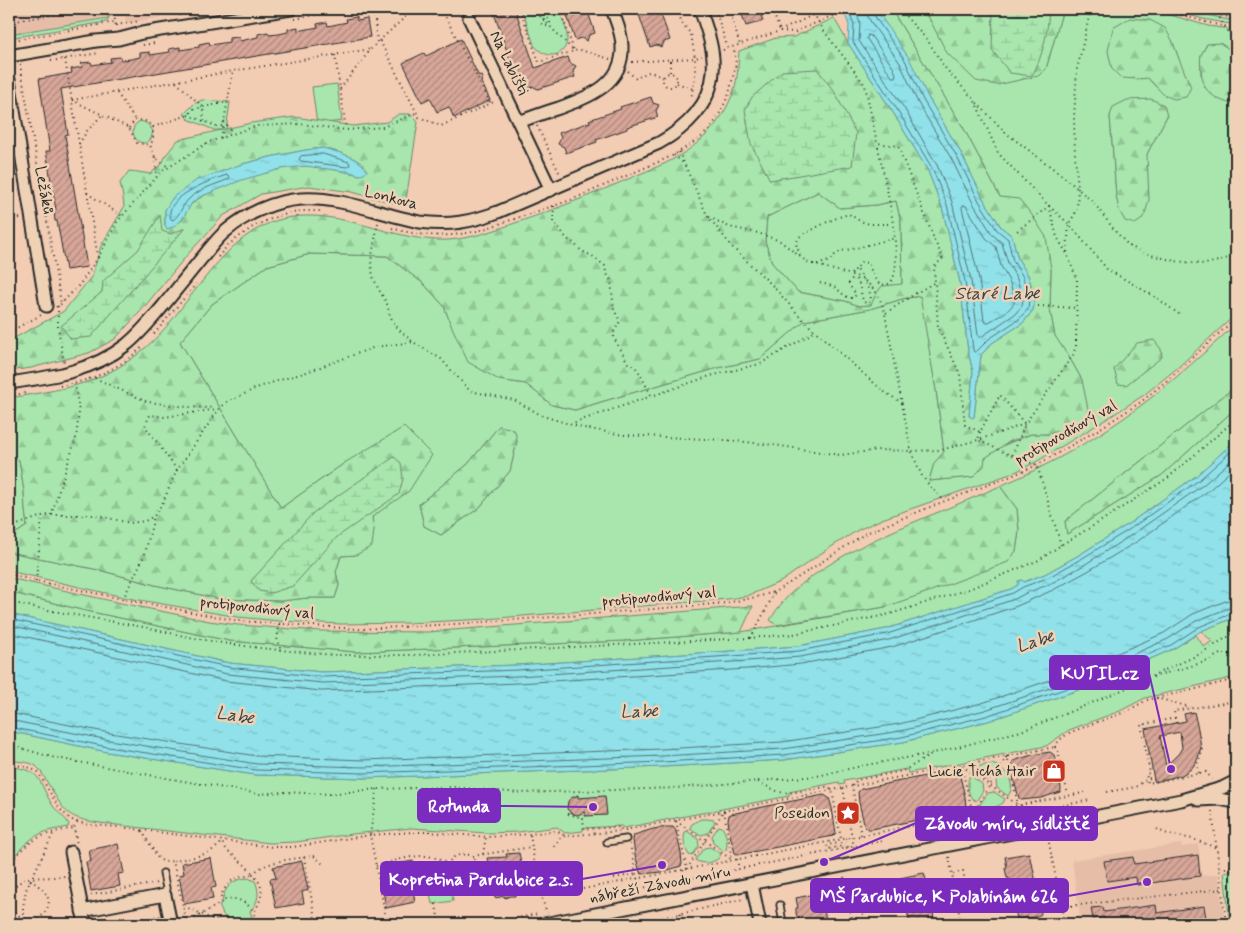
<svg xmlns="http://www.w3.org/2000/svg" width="1245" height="933" font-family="Mynerve,sans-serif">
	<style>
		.built { fill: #e6bea8 }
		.green { fill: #a8e6ad; stroke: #6a886c; fill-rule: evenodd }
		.forest { fill: url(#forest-firs); stroke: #6a886c; fill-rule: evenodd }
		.wetland { fill: url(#wetland-marsh); stroke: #6a886c }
		.water { fill: url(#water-ripples); stroke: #68989d }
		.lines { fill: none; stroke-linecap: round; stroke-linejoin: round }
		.shore { stroke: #537477; stroke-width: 1 }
		.building { fill: url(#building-hatch); stroke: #2b2b2b; fill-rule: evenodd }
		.lane-casing { stroke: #2b2b2b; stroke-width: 9 }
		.street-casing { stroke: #2b2b2b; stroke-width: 15 }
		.path { stroke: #2b2b2b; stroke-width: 2; stroke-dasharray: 1 4; stroke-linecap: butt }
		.lane { stroke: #efd2b5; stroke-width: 5.5 }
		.street { stroke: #efd2b5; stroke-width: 11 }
		.labels { text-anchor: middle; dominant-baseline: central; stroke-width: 5; stroke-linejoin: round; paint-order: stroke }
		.street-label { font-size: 16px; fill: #2b2b2b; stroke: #efd2b5 }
		.poi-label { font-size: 16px; fill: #2b2b2b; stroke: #efd2b5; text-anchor: end }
		.water-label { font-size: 18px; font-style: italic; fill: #3a4648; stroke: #efd2b5 }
		.leader { fill: none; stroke: #7b2cbf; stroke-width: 2 }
		.callout-dot { fill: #7b2cbf; stroke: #efd2b5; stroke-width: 2 }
		.callout { fill: #7b2cbf; stroke: #7b2cbf; stroke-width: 2 }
		.callout-label { font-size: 18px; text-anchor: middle; font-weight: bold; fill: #fff }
	</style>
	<defs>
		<pattern id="forest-firs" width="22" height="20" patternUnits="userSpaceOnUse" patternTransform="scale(1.25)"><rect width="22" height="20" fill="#a8e6ad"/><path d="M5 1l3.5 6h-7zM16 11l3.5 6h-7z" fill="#91c595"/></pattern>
		<pattern id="wetland-marsh" width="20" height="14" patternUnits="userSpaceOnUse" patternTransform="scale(1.25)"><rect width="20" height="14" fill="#a8e6ad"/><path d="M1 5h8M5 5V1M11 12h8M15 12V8" fill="none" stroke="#91c595"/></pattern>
		<pattern id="water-ripples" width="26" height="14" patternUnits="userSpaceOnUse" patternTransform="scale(1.25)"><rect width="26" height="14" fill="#90e1e9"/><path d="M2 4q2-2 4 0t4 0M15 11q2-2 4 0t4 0" fill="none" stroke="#7cc1c8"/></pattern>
		<pattern id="building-hatch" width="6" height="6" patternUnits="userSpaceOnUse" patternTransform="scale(1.25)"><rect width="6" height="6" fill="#d7a699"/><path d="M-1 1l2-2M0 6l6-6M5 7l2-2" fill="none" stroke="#af877d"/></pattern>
	</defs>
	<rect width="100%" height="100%" fill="#f2ccb3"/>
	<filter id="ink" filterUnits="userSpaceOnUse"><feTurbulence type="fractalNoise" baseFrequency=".02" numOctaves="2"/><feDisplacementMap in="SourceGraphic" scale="10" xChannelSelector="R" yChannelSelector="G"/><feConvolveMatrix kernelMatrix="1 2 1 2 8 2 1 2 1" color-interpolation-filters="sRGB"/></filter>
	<g filter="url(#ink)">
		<g class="built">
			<polygon points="9,9 107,9 108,17 9,34"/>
			<polygon points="124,9 213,9 126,23"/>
			<polygon points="1181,844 1182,847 1198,844 1200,854 1198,855 1200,876 1218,874 1225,924 1081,924 1072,860"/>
		</g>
		<g class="green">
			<polygon points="107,9 111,9 112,13 106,22 9,38 9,34 108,18"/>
			<path d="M 522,9 L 558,9 C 562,18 568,30 567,40 C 565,59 544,59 534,45 Z"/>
			<path d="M 891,9 L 922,9 L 931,22 L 1046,69 L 1063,9 L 1150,9 L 1208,26 L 1236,30 L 1236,56 L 1232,51 L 1207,44 L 1201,55 L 1201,75 L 1232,104 L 1236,103 L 1236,314 L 1176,369 L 1144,395 L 1105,420 L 1036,462 L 1013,473 L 882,519 L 858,530 L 820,554 L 782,581 L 747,596 L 728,599 L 486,619 L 407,623 L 341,624 L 279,621 L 238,617 L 128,598 L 9,571 L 9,552 L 99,570 L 155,585 L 220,599 L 281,601 L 307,598 L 335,598 L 339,585 L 336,572 L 341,556 L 356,555 L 374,530 L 372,517 L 386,506 L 346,462 L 281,508 L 180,342 L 212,304 L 267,266 L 310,254 L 387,256 L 424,284 L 444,306 L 451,325 L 499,380 L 526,384 L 552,405 L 575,410 L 604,401 L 718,368 L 760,359 L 804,321 L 870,309 L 902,299 L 921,296 L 936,390 L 944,452 L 934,464 L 929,481 L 973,477 L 985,458 L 1002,446 L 1031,434 L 1049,434 L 1082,380 L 1069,357 L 1055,337 L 1050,310 L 1051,269 L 1000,197 L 964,129 ZM 1172,40 L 1179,59 L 1156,87 L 1148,78 ZM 1110,116 L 1167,116 L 1147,154 L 1119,210 L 1116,195 ZM 499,426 L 514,431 L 517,441 L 510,471 L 479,508 L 441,535 L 424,526 L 419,504 L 468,464 Z"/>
			<polygon points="1169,9 1185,9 1224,19 1236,21 1236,25 1203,19"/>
			<polygon points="337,84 342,121 317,124 312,87"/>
			<polygon points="202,100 230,102 226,130 214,130 188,119 184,114 194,104"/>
			<path d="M 141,121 L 148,124 L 153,131 L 151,139 L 146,143 C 132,144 128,125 141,121 Z"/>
			<polygon points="818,192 840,208 876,205 896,201 901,222 902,284 876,294 872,305 859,306 845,301 798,292 772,263 765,241 767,217"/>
			<path d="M 1236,324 L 1236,386 L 1065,521 L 1067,534 L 1162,475 L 1236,408 L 1236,440 L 1196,476 L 1127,525 L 1079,555 L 1045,574 L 1024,582 L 1022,580 L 1019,581 L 1018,585 L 1011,589 L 886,629 L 798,646 L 746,650 L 517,665 L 322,672 L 229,663 L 9,614 L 9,592 L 82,610 L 230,641 L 356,652 L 625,641 L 741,632 L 885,607 L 1016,551 L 1019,531 L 1017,509 L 1000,486 C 1050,465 1100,437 1143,404 C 1176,379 1206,351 1236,324 Z"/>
			<polygon points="9,455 11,455 19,460 24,491 25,510 27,526 9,538"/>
			<path d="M 1236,617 L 1236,676 L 1235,677 L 1145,698 L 1120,711 L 1069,730 L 1046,746 L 908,773 L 907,769 L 844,781 L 845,784 L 839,785 L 839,782 L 789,792 L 789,796 L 624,828 L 621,826 L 583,828 L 583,831 L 565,833 L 557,827 L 518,832 L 487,833 L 412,828 L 352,834 L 296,842 L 270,843 L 100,823 C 64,818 65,811 47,782 C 44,777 41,770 36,766 C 29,761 17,762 9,760 L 9,731 L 107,752 L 255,775 L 364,778 L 663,767 L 784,760 L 903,742 L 988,721 L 1081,689 L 1110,676 L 1117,686 L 1129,680 L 1125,670 L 1173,649 L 1196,635 L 1204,647 L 1212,641 L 1201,631 Z"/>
			<polygon points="992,764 1000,767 992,779 985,780 974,773 974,771 980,766"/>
			<path d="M 9,766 C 45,772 36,779 53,806 C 58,813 65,817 69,824 L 68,827 C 61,829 54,829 48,831 C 30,836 20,849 9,863 Z"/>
			<path d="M 1003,771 L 1006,772 C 1011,780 1014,788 1008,796 L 997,788 L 996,781 Z"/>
			<path d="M 971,776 L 982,784 L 983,791 L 976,801 C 967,797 967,786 969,777 Z"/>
			<path d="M 994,792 L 1005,799 L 1003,803 C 996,808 989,809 981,806 L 980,804 L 988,793 Z"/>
			<polygon points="701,819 707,819 714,820 715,822 708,833 701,835 690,828 692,824"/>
			<path d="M 719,826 L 722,827 C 727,835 728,842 726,850 L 724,851 L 713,843 L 712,836 Z"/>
			<path d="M 687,831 L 698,839 L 699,846 L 692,856 L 689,855 C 684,847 683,841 685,832 Z"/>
			<path d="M 710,847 L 721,854 L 719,858 C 712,863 703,865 695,860 L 704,848 Z"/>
			<polygon points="447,867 453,901 432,904 426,871"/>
			<polygon points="1236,870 1236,924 1230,924 1224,872"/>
			<path d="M 248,878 L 255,881 C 260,892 259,902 250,911 L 253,920 L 257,924 C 234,924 228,929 219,905 L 222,903 C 224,887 232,879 248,878 Z"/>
		</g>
		<g class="forest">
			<path d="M 876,9 L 891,9 L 964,129 L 1000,197 L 1019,199 L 1032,215 L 1046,237 L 1051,269 L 1050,310 L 1055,336 L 1069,357 L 1082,380 L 1089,414 L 1079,424 L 1049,434 L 1031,434 L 1009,442 L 985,458 L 984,466 L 973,477 L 929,481 L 934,463 L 944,452 L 936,390 L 920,296 L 902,299 L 870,309 L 804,321 L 760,359 L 718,368 L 604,401 L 575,410 L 552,405 L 526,384 L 499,380 L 468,362 L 451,325 L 444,306 L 424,284 L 387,256 L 310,254 L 267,266 L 212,304 L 180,342 L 281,508 L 346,462 L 404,427 L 432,455 L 409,491 L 372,517 L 374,530 L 372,546 L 356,555 L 341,556 L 336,572 L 339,585 L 335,598 L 307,598 L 281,601 L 220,599 L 155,585 L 99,570 L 9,552 L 9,538 L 27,526 L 25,510 L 24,491 L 19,460 L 11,455 L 9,455 L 9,398 C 70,388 109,384 156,338 C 171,323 183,305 196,289 C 216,264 235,239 265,225 C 327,197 386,243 449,240 C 472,238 494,231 515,223 C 567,206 616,184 666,163 C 698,147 722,125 734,90 C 738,78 738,64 739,51 L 776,38 L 794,37 L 834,18 L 848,43 L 894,114 L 928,171 L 942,207 L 960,282 L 968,351 L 973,372 L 969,416 L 974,417 L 981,355 L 992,343 L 1023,323 L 1033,310 L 1035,298 L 1028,275 L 1018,259 L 1012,236 L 1001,227 L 983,198 L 961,153 ZM 818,192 L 840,208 L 876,205 L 896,201 L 901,222 L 902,284 L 882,286 L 876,294 L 871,305 L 859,306 L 845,301 L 798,292 L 772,263 L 765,241 L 767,217 Z"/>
			<polygon points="922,9 1063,9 1046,69 1038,76 997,85 976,81 947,53 931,22"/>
			<polygon points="1130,18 1150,20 1165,28 1172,40 1179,59 1191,87 1186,97 1174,99 1164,95 1148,78 1138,79 1121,78 1112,69 1108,51 1113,28"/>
			<path d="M 1220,43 L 1232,51 L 1236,56 L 1236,103 C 1226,105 1210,96 1205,87 C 1202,80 1199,62 1201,55 C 1203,51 1206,47 1207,44 Z"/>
			<polygon points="1151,99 1164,105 1167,116 1147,154 1149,200 1145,214 1141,220 1135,224 1125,221 1119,210 1116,195 1110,116 1113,107 1127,100"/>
			<path d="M 399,114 L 410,114 L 418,122 L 405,206 L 352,192 L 309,186 L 261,194 L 223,216 L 188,254 L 140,312 L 115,339 L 89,353 L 31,368 L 9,371 L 9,341 L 64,311 L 92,276 L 101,246 L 124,207 L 123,197 L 120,183 L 129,171 L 138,172 L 150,174 L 162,164 L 166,155 L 178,140 L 251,123 L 295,117 L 353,126 L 387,122 ZM 323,148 L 341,153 L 364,165 L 360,175 C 342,171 324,167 306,166 C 281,165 214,186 194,202 C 188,206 185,215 181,221 L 165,225 L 165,210 L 239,165 L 270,157 L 306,150 Z"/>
			<polygon points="1154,340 1161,349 1162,357 1126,385 1118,384 1114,369 1137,343"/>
			<polygon points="1236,386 1236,408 1162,475 1067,534 1065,521"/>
			<polygon points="499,426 509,428 515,431 517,441 510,471 479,508 441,535 424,526 419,504 468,464"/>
			<path d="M 1000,486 L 1017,509 L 1019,531 L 1016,551 L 1008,562 L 931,591 L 885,607 L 776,625 L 770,620 C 774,614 778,607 783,602 C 794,588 810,578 824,568 C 879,532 941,513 1000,486 Z"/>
			<polygon points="9,578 116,602 209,621 238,625 320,631 428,632 753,606 741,632 625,641 356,652 230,641 82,610 9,592"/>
		</g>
		<g class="wetland">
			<path d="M 993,9 L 1049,9 C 1048,31 1043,56 1032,76 L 1010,73 L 992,50 Z"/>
			<polygon points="817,69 834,91 856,133 852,166 770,180 751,144 745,110 752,97 782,71"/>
			<polygon points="160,215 162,231 171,234 185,228 91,337 71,339 61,326 102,292 103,281 138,250"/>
			<polygon points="394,457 401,463 403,479 399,494 337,537 293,586 271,593 259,591 251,581 314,512"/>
		</g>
		<g class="water">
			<polygon points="843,9 876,9 909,58 928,97 961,153 983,198 1001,227 1012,236 1018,259 1028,275 1035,299 1033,310 1023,323 992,343 981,355 974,417 972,418 969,416 973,372 968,351 960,282 942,207 928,171 894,114 848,43 849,25"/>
			<path d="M 323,148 C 337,152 361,157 367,171 L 364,174 L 360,175 L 343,171 L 305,166 L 281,169 L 242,180 L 202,196 L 192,203 L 181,221 L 173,227 L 167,229 L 165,225 L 165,210 L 173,197 L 197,180 L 239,165 L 270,157 L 306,150 Z"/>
			<polygon points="1236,440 1236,617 1201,631 1173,649 1081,689 988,721 903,742 784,760 663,767 364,778 255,775 107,752 9,731 9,614 229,663 322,672 517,665 746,650 798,646 886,629 1011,589 1018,585 1018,581 1022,580 1024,582 1045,574 1079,555 1127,525 1196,476"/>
		</g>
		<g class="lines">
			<g class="shore">
				<polyline points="848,9 854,24 853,42 898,111 932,168 947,205 965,281 973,350 974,352 976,352 989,339 1019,319 1028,309 1029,299 1023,277 1013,261 1008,239 997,230 979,201 956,155 923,100 905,60 877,20 873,12 873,9"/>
				<polyline points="855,9 860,23 859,41 904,108 937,165 952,202 971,280 978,336 979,337 981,337 1015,314 1022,306 1023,299 1017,279 1008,263 1002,243 992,234 973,203 951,158 918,103 900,63 872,24 867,15 866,9"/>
				<polygon points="868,35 871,36 893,67 896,74 895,77 892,77 867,39"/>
				<polygon points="323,154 349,162 350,165 347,167 301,161 299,159 301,156"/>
				<path d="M 227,175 L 230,177 L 229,179 C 215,185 198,189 188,200 C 182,206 180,215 173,220 L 171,219 C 170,218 170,213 170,211 C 175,193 211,180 227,175 Z"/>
				<path d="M 964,205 L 966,206 L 986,238 L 996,247 L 1001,266 L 1010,283 L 1015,300 C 1012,311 997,317 987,323 L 984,321 L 979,279 L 962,208 Z"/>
				<polyline points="9,619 228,667 322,677 518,670 746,655 799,651 887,634 1013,593 1023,587 1047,578 1081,559 1130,529 1199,480 1236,447"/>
				<polyline points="9,625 227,674 323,683 518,676 747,661 800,657 889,640 1015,599 1026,593 1050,584 1084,565 1133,534 1203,485 1236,456"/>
				<polyline points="9,633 226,681 321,691 518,683 747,669 801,664 892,647 1017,606 1053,590 1088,571 1138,541 1208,491 1236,466"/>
				<polyline points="9,713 110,733 257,756 364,760 662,749 782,742 899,724 982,703 1074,672 1164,633 1193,614 1228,600 1236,599"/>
				<polyline points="9,720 109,740 257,764 364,767 662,756 783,749 901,731 985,710 1077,679 1168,639 1196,621 1231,607 1236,606"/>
				<polyline points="9,727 108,747 256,770 364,773 663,762 784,755 902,737 986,716 1079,684 1171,645 1199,627 1233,613 1236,613"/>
			</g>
		</g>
		<g class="building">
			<polygon points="498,9 515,9 535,68 568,57 570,63 576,66 573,71 575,77 538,89 532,86 531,88 522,83 523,82 516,78 493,10"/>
			<polygon points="565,9 587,9 595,33 589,35 587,41 581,38 575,40"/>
			<polygon points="637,9 659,9 670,40 664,42 662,47 656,45 650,47"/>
			<polygon points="740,9 759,9 763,21 746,26"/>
			<polygon points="357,17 357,21 367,19 370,37 61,89 68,134 65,135 87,267 66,270 57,221 55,221 54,210 56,210 46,151 50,151 39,79 72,73 71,69 82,67 81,63 91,62 92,65 111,62 110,58 120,57 121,60 131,59 140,57 140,53 150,52 150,55 170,52 169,49 180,47 180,50 199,47 199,44 209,42 210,45 229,42 229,38 239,37 240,41 258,37 258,34 268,32 269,35 279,34 288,32 288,29 298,27 298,31 318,27 317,24 327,22 328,26 347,22 346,19"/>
			<polygon points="461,39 478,75 483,77 481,81 490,100 454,118 449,107 437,112 430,98 422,102 403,63 424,53 426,56"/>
			<polygon points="651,97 653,103 659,105 656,111 658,117 627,127 627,129 596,140 597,142 566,153 564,147 558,144 561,138 559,133 590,122 589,120 621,109 620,107"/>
			<path d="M 1194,712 L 1198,729 L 1201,747 L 1198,758 L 1195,764 L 1191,769 L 1182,775 L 1155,782 L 1154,780 L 1145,729 L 1186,721 L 1184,714 ZM 1180,732 L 1182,748 L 1179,753 L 1166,766 L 1160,736 Z"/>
			<polygon points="1050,752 1054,755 1057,765 1060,779 1061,790 1060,792 1041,798 1021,800 1019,798 1014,781 1012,765 1013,761 1032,755"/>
			<polygon points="955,770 959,772 965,797 966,807 963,811 872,829 867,829 865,827 859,803 858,792 861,789"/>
			<polygon points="578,795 578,798 605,796 607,815 585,816 585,812 577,815 571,813 567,809 568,801 571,798"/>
			<polygon points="824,795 829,798 832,808 836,833 833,836 742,854 737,854 735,853 730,835 728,820 729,815 731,814 777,804"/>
			<polygon points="668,827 673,827 676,831 681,853 682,864 681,866 662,872 642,874 640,872 635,855 633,840 634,835 653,829"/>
			<polygon points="118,844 124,873 118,874 120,886 91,891 86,862 91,861 89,850"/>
			<polygon points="519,853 525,882 523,882 525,892 515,894 515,896 510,896 505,898 505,896 495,898 493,888 491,888 491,878 487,869 489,868 487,858 507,857 506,854"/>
			<polygon points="1029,853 1031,863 1032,863 1036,883 1035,883 1038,892 1037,893 1041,914 1035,917 1017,919 1009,878 1007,878 1005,868 1007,868 1005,857"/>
			<polygon points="1198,855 1200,876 1137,885 1136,877 1107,881 1104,861 1133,857 1134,864"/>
			<polygon points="211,858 216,887 211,888 213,899 184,904 179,875 184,874 182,863"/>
			<polygon points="302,861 308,890 302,892 304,903 276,908 270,879 276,878 273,867"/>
			<polygon points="413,861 419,890 413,891 415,902 386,908 381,879 386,878 384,866"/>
			<polygon points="924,873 930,893 928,893 933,908 934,924 910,924 904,898 903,898 899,888 902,888 900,878"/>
			<polygon points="820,893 827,924 801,924 800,919 798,919 796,913 796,908 798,908 796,898"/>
			<polygon points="1156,905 1157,913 1204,906 1207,924 1148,924 1147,919 1127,922 1127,924 1105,924 1104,917 1093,919 1091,908 1103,907 1104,912"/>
		</g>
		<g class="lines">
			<g class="lane-casing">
				<g id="lane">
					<polyline points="607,842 626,839"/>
					<polyline points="163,873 166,888 165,895"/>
					<polyline points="780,905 783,924"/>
				</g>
			</g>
			<g class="street-casing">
				<g id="street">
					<polyline points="469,18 551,190"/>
					<polyline points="9,56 96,41 119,39 142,33 291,9"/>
					<polyline points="9,80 46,306"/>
					<path d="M 519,122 C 532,117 546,112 559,108 C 589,97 624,84 622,46 C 622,33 616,21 612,9"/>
					<path d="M 9,383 C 51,377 91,372 126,345 C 140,334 151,320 163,306 C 175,291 188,275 201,259 C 209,250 216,239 226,231 C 247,213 274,201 301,199 C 340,196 382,215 420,222 C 449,226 471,222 498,212 L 659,143 C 686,128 711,104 713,72 C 715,51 707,29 700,9"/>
					<polyline points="1198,800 1219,799 1234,802"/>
					<polyline points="71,852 85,924"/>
					<polyline points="752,884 760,924"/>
					<polyline points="82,911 165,895 171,924"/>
					<polyline points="544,924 1181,800 1222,788 1232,783"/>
				</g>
			</g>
			<g class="path">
				<polyline points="113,9 116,26"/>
				<polyline points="131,9 131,11"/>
				<polyline points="440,9 444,14 491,104"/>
				<polyline points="520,9 539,62 574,51 560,9"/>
				<polyline points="533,9 574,51 580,50 610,59"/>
				<polyline points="677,9 682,23 691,34 695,58 695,77 691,99"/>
				<polyline points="715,9 728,49"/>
				<polyline points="729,9 740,45"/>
				<polyline points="772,9 780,31"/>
				<polyline points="811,9 824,31 865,85 877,143 898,146 936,244 943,258 934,267 938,327 960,374 965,425 980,432 1000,395 1025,424 1012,456"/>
				<polyline points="899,9 928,41 946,69 975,101 998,153 1049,206 1069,224 1107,269 1157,298 1180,315"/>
				<path d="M 1162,9 C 1186,16 1211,25 1236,28"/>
				<polyline points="1197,9 1236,19"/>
				<polyline points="1215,9 1224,26 1236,44"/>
				<polyline points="711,11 720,9"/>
				<polyline points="179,15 216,9"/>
				<circle cx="546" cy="22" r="4"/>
				<polyline points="295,19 344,9"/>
				<polyline points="9,22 89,9"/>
				<polyline points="116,25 140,21"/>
				<polyline points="780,31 795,32 848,9"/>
				<polyline points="9,41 115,22"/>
				<polyline points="379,41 414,9"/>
				<polyline points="380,41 419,117 441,126 496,101"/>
				<polyline points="143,45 155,43"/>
				<polyline points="723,50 780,31 825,9"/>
				<polyline points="335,55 346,129"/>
				<polyline points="65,59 98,258"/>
				<polyline points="51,61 99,53"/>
				<polyline points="632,62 695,58 702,56"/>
				<polyline points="20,64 61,303"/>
				<path d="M 628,71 L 636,79 C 650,70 648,70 663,78"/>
				<polyline points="670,72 670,59"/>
				<circle cx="670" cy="80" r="7"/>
				<polyline points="176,82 203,107 204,121"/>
				<polyline points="677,83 693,89"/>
				<polyline points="340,89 371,49 377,43 374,9"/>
				<polyline points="117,93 135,120"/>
				<polyline points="72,100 233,71 371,49"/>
				<polyline points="72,100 129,128 137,143 150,145 155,157 168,167"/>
				<polyline points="977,103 1006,133 1063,176 1094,203 1116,232 1129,246 1147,254 1175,261 1205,264 1223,260 1236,254"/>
				<polyline points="188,115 216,126 223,126"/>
				<path d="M 135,120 C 144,120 148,121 153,127 L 153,140 L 150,145"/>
				<polyline points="224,121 233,133"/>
				<polyline points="537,126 560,174"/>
				<polyline points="153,127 188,115 194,109 228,102"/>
				<polyline points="129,128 135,120"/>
				<polyline points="221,138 233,71"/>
				<polyline points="79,144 87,131 102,115"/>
				<polyline points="679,152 707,215 733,248 771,284 804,321 883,391 902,403"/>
				<polyline points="674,155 683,163"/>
				<polyline points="155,157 157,177"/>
				<polyline points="87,193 122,216"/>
				<polyline points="554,206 553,223 557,225 567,239 574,243 578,248 587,254 591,255 605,266 606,272 611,281 614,310 619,319 619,323 614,332 614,338 628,363 634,366 638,370 651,395"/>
				<polyline points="709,217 729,227 758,233 780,241 807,262 813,264 820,264 829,261 835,255 841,251 856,248 895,238"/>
				<polyline points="9,219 21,218"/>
				<polyline points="378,223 371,261 373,277 378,288 387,304 390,316 398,329 413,342 441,359 470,391 514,400 543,416 579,427 623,435 726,440 774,445 840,455 879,450 911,451 941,450 978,440 1025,424 1073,355 1076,346 1077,280 1067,254 1057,237 1049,206 1017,231"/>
				<path d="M 392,228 C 421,237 451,238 481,230 L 571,200 L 674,155 L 699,139 L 709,130 L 717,119 L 729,94 L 736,64 L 734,47"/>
				<polyline points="1067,252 1069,224 1077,210 1078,188 1075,156 1074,118 1077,69 1091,9"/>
				<polyline points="800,255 796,244 799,237 825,223 839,217 849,214 860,221 870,224 892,224"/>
				<polyline points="218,257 228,245 254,226 278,216 302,211 321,211"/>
				<polyline points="813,264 862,278"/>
				<polyline points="851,274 857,268"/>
				<path d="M 865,281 C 877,291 881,299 885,314 L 911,451 L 922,476 L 932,489 L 944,501"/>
				<path d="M 820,283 C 825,284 831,285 836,288 C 842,293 845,298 854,298 L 856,294 L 849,285 L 849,283 L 852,279 L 856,279 L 859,284 L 863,301 L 864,302 L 867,303 L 871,301 C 871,290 864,280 858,271 L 857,268 L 861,262 L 868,263 C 871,269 873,278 879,283 C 883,285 886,285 890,283 C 907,267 882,166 877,143"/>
				<polyline points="58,306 58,327 64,363"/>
				<polyline points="1038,306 1077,308"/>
				<polyline points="56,307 61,304 80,284 98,258 117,222 161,172 209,142 256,126 301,124 346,130 383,127 416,113"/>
				<polyline points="886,313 908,298 935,282"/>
				<polyline points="9,332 41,315"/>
				<polyline points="154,334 196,284"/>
				<polyline points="95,378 114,387 148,402 187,407 214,408"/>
				<path d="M 60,386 C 91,381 122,368 144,345"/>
				<polyline points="9,396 26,393"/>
				<polyline points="570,424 710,376 760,364 814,332"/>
				<polyline points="980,432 978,440 1012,456 1037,465 1061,545"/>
				<polyline points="177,470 145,426 150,415 165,417 218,409"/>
				<polyline points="51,515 76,438 79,412 75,384"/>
				<polyline points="9,528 42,516 51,515 95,515 130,523 145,521 154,516 162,504 177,470 219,409 227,402 259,387 280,380 304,373 375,347 413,342"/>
				<polyline points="9,574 36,581 123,599 239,621 359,629 456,624 580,615 726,603 761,596 776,591 791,582 866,533 945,501 1009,477 1037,465 1096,431 1141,402 1170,378 1236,318"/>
				<polyline points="36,581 42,516"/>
				<polyline points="123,599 145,554 154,516"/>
				<polyline points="9,602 53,611 143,627 184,636 222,643 260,648 332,655 413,655 518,650 750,638 794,634 890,614 969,589 1039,560 1061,545 1098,523 1169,477 1236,419"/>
				<polyline points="279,624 277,642 280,644 280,650"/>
				<polyline points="750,638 754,632 775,592"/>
				<polyline points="1153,677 1205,662 1220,654 1231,654 1236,659"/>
				<polyline points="1156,698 1190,707"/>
				<polyline points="1175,718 1141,725 1150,773 1146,774 1148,783 1206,772 1212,779"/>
				<polyline points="1176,723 1174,711 1236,701"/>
				<polyline points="9,746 24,749 51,757 166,778 259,794 282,792 329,794 377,789 453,787 520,793 677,788 817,776 866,765 934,753 1021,731 1082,707 1150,678 1154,675 1198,655 1236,632"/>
				<path d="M 1055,747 C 1058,740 1064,736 1071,732 L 1125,712 L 1147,700 L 1192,690 L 1236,679"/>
				<polyline points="1055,747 1058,751 1068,795"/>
				<polyline points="1007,756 1018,805"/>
				<polyline points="9,764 28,767 38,772 59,808 70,819 77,822 90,825 119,827 272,847 293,847 370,835 414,832 429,832 488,837 530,834 552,831 559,832 565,836"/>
				<polyline points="961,765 973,814"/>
				<polyline points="962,766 1018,805"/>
				<path d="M 1233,772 C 1238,753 1235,733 1232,715 L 1236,709"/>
				<polyline points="1199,773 1197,764 1201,755 1202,748"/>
				<polyline points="758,782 779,792 789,793 826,787 832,790 841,839"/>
				<polyline points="843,788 847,810"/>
				<polyline points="377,789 370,835 387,924"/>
				<polyline points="1107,792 1136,787 1147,779 1150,778"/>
				<polyline points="1021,805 1023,813"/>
				<circle cx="848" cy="813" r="3.5"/>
				<polyline points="724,811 732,860"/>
				<polyline points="1212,811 1226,924"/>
				<polyline points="568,814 583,818 584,829 621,827 621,830"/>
				<polyline points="973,814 1007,756"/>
				<polyline points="968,815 969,824"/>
				<polyline points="848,817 855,852"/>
				<polyline points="676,821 731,859"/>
				<polyline points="676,821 687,869"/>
				<polyline points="77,822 74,828 77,844"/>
				<polyline points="1157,829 1164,833 1193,839 1217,848"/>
				<polyline points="625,830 1055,747"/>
				<polyline points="142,831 158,858 164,862 173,861"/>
				<polyline points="925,833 1090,800"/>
				<polyline points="530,835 539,890 547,913"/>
				<polyline points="861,835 852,786 857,780 903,771 931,755"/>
				<polyline points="846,838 847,842 827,845 828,849 848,845 848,848"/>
				<polyline points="1048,838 1065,924"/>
				<polyline points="630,844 637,879"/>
				<polyline points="554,847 560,838 565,836 621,831"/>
				<polyline points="483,854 486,837"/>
				<polyline points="9,855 18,852"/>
				<polyline points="304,857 316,924"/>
				<polyline points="949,857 961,924"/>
				<polyline points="737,859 739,869"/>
				<path d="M 9,865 C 29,838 41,834 74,828"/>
				<path d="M 447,865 C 453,854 463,853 473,856 L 532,847"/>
				<path d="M 376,866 C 397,861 426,848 445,863 C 455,870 461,881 468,891"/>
				<polyline points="687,869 723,812"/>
				<polyline points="1220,869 1236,866"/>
				<polyline points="683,870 685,879"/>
				<polyline points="953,874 963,871 969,899 957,901"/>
				<polyline points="844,877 853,924"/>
				<polyline points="614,878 636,874"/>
				<path d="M 30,880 C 54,895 55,908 32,924"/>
				<polyline points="583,889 1088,792"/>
				<polyline points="9,893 17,884 27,878 55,877 65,876"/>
				<polyline points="847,893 857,890 864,920 853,922"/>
				<path d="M 452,894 C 457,894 463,894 468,891 C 478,883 477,866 473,856"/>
				<polyline points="91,895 157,883"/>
				<polyline points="602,901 601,896 882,841"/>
				<polyline points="9,904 21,918 23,924"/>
				<polyline points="436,904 439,924"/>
				<polyline points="184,906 216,921 225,924"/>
				<polyline points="1061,907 1222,889"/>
				<polyline points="680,914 682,924"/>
				<path d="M 186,923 L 216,906 C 228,893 245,899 254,912"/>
				<polyline points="11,924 16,924"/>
				<polyline points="23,924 23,907 26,890 54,832"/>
				<polyline points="115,924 160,916"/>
				<path d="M 187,924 L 173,861 C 190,858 210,856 222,842 C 227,854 245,862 253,874 C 249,876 245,876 241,877 C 228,880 222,890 220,902"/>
				<path d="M 259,924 L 255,918 L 254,912 C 259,904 264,894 260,884 C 258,880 255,878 253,874 C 265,860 296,859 314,856 L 323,864"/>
				<polyline points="486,924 538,914"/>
				<polyline points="628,924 680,914 743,899"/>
				<polyline points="992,924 1029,918 1031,924"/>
				<polyline points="1028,924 1063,917"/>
			</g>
			<use href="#lane" class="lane"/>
			<use href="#street" class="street"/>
		</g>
	</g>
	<defs>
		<g id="shop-square" transform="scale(1.25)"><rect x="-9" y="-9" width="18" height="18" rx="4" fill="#c8321e" stroke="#efd2b5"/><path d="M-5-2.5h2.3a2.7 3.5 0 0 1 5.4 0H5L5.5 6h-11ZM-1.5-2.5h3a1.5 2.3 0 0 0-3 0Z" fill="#fff"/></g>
		<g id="sight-square" transform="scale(1.25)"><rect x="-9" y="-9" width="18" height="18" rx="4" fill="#c8321e" stroke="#efd2b5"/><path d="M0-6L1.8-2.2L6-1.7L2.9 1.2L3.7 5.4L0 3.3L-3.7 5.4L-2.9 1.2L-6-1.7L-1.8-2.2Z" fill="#fff"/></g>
	</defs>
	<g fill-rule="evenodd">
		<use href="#shop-square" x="1054" y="771"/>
		<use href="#sight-square" x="848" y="813"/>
	</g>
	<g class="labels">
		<g class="street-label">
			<text transform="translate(509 63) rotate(64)">Na Labišti</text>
			<text transform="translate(44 190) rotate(80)">Ležáků</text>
			<text transform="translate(391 198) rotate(14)">Lonkova</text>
			<text transform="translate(1066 433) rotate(-30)">protipovodňový val</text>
			<text transform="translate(659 597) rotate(-5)">protipovodňový val</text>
			<text transform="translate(257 608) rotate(6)">protipovodňový val</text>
			<text transform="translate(660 885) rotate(-11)">nábřeží Závodu míru</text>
		</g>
		<g class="poi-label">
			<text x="1036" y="771">Lucie Tichá Hair</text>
			<text x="830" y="813">Poseidon</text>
		</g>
		<g class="water-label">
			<text x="997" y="294">Staré Labe</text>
			<text transform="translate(1035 642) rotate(-17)">Labe</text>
			<text transform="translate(639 712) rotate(-1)">Labe</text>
			<text transform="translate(235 716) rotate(10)">Labe</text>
		</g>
	</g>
	<path class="leader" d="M1171 769L1149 673M593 807L500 806M824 862L916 823M662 865L582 879M1147 882L1068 896"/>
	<g class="callout-dot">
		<circle cx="1171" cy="769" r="5"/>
		<circle cx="593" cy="807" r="5"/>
		<circle cx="824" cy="862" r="5"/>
		<circle cx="662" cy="865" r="5"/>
		<circle cx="1147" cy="882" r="5"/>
	</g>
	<g class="callout">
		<rect x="1050" y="656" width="99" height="33" rx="5"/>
		<rect x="418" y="789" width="82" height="33" rx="5"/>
		<rect x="916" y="807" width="181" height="33" rx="5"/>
		<rect x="381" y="862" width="201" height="33" rx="5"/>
		<rect x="811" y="879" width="257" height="33" rx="5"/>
	</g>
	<g class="callout-label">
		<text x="1100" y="679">KUTIL.cz</text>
		<text x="459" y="812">Rotunda</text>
		<text x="1007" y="829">Závodu míru, sídliště</text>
		<text x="481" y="885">Kopretina Pardubice z.s.</text>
		<text x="939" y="902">MŠ Pardubice, K Polabinám 626</text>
	</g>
	<rect width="1245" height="933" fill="none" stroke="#efd2b5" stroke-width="30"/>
	<rect x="15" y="15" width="1215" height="903" fill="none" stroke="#2b2b2b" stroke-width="2" filter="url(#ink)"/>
</svg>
